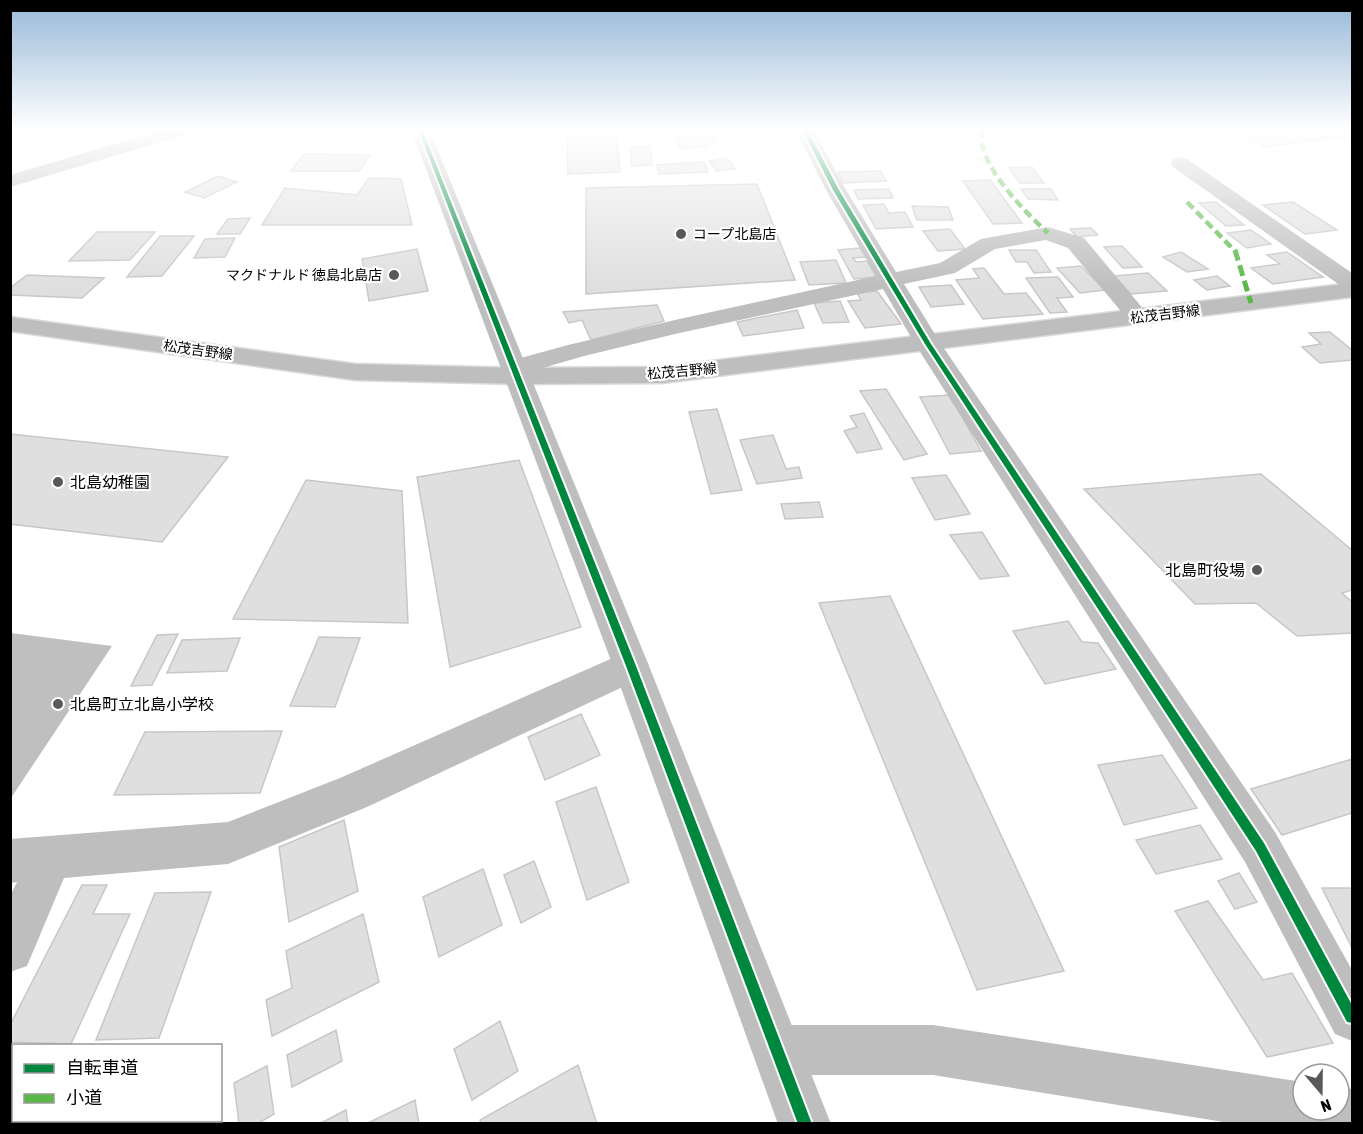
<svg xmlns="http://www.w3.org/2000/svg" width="1363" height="1134" font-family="'Asap Condensed','Noto Sans JP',sans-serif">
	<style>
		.green { fill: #ececec }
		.water { fill: #bfbfbf }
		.building { fill: #dfdfdf; stroke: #c7c7c7; stroke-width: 1.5 }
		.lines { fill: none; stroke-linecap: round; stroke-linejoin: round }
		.primary-casing { stroke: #dbdbdb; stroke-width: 3 }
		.minor { fill: #bebebe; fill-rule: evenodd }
		.tertiary { fill: #bebebe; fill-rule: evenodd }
		.primary { fill: #bebebe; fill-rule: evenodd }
		.quiet-far1 { stroke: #58b947; stroke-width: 4.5; stroke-dasharray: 9 4.5; stroke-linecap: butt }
		.quiet { stroke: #58b947; stroke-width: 5; stroke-dasharray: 11 5; stroke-linecap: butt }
		.cycleway-casing { stroke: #fff; stroke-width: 4 }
		.cycleway { fill: #00873e; fill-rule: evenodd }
		.poi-dot { fill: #595959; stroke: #fff; stroke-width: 2 }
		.labels { text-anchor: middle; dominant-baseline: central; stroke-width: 4.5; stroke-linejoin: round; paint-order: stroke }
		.far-poi-label { font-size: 14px; fill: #000; stroke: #fff; text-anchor: start }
		.far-street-label { font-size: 14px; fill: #000; stroke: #fff }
		.poi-label { font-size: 16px; fill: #000; stroke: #fff; text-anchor: start }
	</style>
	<rect width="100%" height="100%" fill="#fff"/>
	<polygon class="green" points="1027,129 1122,129 1125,133 1029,133"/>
	<polygon class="water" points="11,633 112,646 11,798 10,633"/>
	<g class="building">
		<polygon points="235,129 271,129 258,137 230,132"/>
		<polygon points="567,129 616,129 620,172 568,174"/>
		<polygon points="671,129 704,129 706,132 713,132 717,140 706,141 709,146 680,149"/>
		<polygon points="1233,129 1352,129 1352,136 1264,147"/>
		<polygon points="650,146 652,165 632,166 630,147"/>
		<polygon points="304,154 370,155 359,171 291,171"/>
		<polygon points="727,158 735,169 717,171 709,161"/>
		<polygon points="704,162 708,172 659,174 657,165"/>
		<polygon points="1032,167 1044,183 1020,183 1009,168"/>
		<polygon points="881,171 886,181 843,183 838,172"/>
		<polygon points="218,176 237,182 204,198 185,192"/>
		<polygon points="369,178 401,179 412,225 262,225 285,188 357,195"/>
		<polygon points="990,180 1022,223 993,224 963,181"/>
		<polygon points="757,184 795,280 586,294 586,188"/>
		<polygon points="889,189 893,198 858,199 854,190"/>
		<polygon points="1021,189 1051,189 1058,200 1028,199"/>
		<polygon points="1216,202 1244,225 1226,226 1199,203"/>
		<polygon points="1293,202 1337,230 1305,234 1263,205"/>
		<polygon points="884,204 889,213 905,212 913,227 876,229 863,205"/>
		<polygon points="912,206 948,207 953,220 917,220"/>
		<polygon points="250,218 240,234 217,234 228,219"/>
		<polygon points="1091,228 1098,235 1077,237 1070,229"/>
		<polygon points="950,229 965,249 938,251 923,231"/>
		<polygon points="1251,230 1271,244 1247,248 1227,233"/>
		<polygon points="97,232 155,232 130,260 69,261"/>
		<polygon points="160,236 194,236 162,276 127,277"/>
		<polygon points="235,238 225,257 194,258 205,239"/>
		<polygon points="1122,246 1142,267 1123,268 1104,247"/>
		<polygon points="860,248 866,257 853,258 856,262 867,261 876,277 854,279 838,250"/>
		<polygon points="417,249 428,291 369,301 362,259"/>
		<polygon points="1009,250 1036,250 1051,272 1034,273 1027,262 1016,262"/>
		<polygon points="1181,252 1208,269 1187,272 1163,257"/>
		<polygon points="1287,252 1323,277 1273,284 1251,268 1280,264 1267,255"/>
		<polygon points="836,260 846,283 809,285 800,262"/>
		<polygon points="1081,266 1105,290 1080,293 1057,268"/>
		<polygon points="984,268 1004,294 1026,293 1043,314 983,319 956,280 979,278 973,269"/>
		<polygon points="1148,273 1167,291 1131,294 1113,276"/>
		<polygon points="27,275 104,278 82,298 10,295 10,288"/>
		<polygon points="1217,276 1230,286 1207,290 1194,280"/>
		<polygon points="1058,277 1073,297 1057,298 1067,312 1050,313 1026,278"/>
		<polygon points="951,285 964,304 931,307 919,287"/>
		<polygon points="877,291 901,324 865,328 848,301 861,300 857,293"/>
		<polygon points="840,301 849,322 823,323 814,303"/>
		<polygon points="657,305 664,321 591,340 582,320 569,323 563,312"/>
		<polygon points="797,310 804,328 743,336 737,322"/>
		<polygon points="1330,332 1352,350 1352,360 1320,363 1302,347 1321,344 1309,333"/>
		<polygon points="886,389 927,454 904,460 860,391"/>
		<polygon points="950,395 981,451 950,454 920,397"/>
		<polygon points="717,409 742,490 711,494 689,412"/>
		<polygon points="864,413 882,449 857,453 844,431 857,427 850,416"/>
		<polygon points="10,434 228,457 162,542 10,524"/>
		<polygon points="773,435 786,469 799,467 802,478 757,484 740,440"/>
		<polygon points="519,460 581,627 450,667 417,477"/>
		<polygon points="1261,474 1352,550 1352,590 1342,593 1352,602 1352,633 1297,636 1256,603 1195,604 1084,489"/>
		<polygon points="946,475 970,514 935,520 912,478"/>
		<polygon points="306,480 402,491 408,623 233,619"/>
		<polygon points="819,502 823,517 785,519 781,504"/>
		<polygon points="982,532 1009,576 980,579 950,535"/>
		<polygon points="890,596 1064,971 977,990 819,603"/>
		<polygon points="1068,621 1082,642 1098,643 1116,669 1045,684 1013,631"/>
		<polygon points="178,634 152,685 131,686 157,635"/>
		<polygon points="319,637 360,638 335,707 290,706"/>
		<polygon points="240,638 227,671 167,673 182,640"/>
		<polygon points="581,714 600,755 545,780 528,737"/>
		<polygon points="282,731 260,793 114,795 145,732"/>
		<polygon points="1162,755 1197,808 1124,825 1098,765"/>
		<polygon points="1352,759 1352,813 1282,835 1251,789"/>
		<polygon points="596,787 629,882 587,900 556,802"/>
		<polygon points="344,820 358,891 289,922 279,847"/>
		<polygon points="1200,825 1222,859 1156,874 1136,840"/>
		<polygon points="534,861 551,907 521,923 504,875"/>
		<polygon points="483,869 502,925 439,957 423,897"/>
		<polygon points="1239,873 1257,902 1235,909 1218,881"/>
		<polygon points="82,885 107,885 93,914 130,914 71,1044 10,1042 10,1025"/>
		<polygon points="1322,888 1352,888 1352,948"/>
		<polygon points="211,892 159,1038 96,1040 155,893"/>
		<polygon points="1208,901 1263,980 1292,973 1333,1043 1267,1057 1175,911"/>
		<polygon points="363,914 379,982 272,1036 266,1000 292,988 286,951"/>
		<polygon points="500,1021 518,1071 472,1100 454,1049"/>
		<polygon points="336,1030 342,1061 292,1087 287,1055"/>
		<polygon points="578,1065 597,1124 481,1124 480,1120"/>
		<polygon points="267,1066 274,1114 257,1124 239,1124 234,1083"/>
		<polygon points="415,1100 419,1124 366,1124"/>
		<polygon points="346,1110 348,1124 319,1124"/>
	</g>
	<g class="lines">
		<g class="primary-casing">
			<polygon id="primary" points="1352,283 1352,297 662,383 518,384 355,380 10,331 10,317 355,364 518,368 662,367"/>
		</g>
		<g class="minor">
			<polygon points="165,129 193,129 191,133 10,187 10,175"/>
			<polygon points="795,129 813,129 846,190 896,272 940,263 981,239 1048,227 1084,238 1150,317 1146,322 1138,324 1130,322 1068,248 1046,240 995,249 955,273 904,284 941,344 1275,832 1352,970 1352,1041 1335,1034 1245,862 915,344 883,289 675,334 584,356 515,376 506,374 502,368 506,362 568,345 675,320 876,276 826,190"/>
			<polygon points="1180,157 1187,159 1352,273 1352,290 1344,288 1173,167 1171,163 1173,159"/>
			<polygon points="631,650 644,655 649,666 644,677 367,807 228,864 64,878 27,966 10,972 10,896 17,882 10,883 10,839 228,822 340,778"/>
			<polygon points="777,1025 933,1025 1303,1082 1303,1110 1339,1110 1339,1087 1352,1089 1352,1124 1236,1124 933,1075 777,1075 759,1068 752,1050 759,1032"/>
		</g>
		<polygon class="tertiary" points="411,129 429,129 649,666 831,1124 778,1124 613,666"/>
		<use href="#primary" class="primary"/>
		<g class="quiet-far1">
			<path d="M 981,129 C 982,135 981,142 983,148 C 991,177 1026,213 1048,233"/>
			<polyline points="1187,202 1236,252"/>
		</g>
		<polyline class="quiet" points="1235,250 1251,303"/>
		<g class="cycleway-casing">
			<g id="cycleway">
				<polygon points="418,129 422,129 636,666 812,1124 798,1124 626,666"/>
				<polygon points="802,129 807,129 839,190 931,344 1264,843 1352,1005 1352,1023 1347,1022 1256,851 925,344 833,190"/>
			</g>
		</g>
		<use href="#cycleway" class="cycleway"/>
	</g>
	<linearGradient id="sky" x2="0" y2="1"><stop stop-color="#97b8d8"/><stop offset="0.45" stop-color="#fff"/><stop offset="1" stop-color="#fff" stop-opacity="0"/></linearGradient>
	<rect width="1363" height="288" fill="url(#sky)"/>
	<g class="poi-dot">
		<circle cx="681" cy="234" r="6"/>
		<circle cx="394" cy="275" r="6"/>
		<circle cx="58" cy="482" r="6"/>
		<circle cx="1257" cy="570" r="6"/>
		<circle cx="58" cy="704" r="6"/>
	</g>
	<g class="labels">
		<g class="far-poi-label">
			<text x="693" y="234">コープ北島店</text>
			<text x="382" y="275" text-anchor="end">マクドナルド 徳島北島店</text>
		</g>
		<g class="far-street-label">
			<text transform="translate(1165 314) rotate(-7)">松茂吉野線</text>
			<text transform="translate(198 350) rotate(8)">松茂吉野線</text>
			<text transform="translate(682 371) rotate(-5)">松茂吉野線</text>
		</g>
		<g class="poi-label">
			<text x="70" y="482">北島幼稚園</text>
			<text x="1245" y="570" text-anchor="end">北島町役場</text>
			<text x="70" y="704">北島町立北島小学校</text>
		</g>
	</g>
	<rect width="1363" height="1134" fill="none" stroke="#000000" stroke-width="24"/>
	<rect x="12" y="1044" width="210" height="78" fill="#ffffff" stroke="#999999" stroke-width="1.5"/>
	<rect x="24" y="1064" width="30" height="9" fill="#00873e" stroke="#999999" stroke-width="1.5"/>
	<text x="66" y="1074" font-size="18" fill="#000000">自転車道</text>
	<rect x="24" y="1094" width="30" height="9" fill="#58b947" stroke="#999999" stroke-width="1.5"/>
	<text x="66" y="1104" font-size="18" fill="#000000">小道</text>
	<g transform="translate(1321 1092) rotate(160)"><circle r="28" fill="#ffffff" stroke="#999999" stroke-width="1.5"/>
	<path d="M0-4.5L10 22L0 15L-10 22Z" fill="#595959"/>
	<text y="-9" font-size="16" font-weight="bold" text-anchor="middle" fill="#000000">N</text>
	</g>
</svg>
